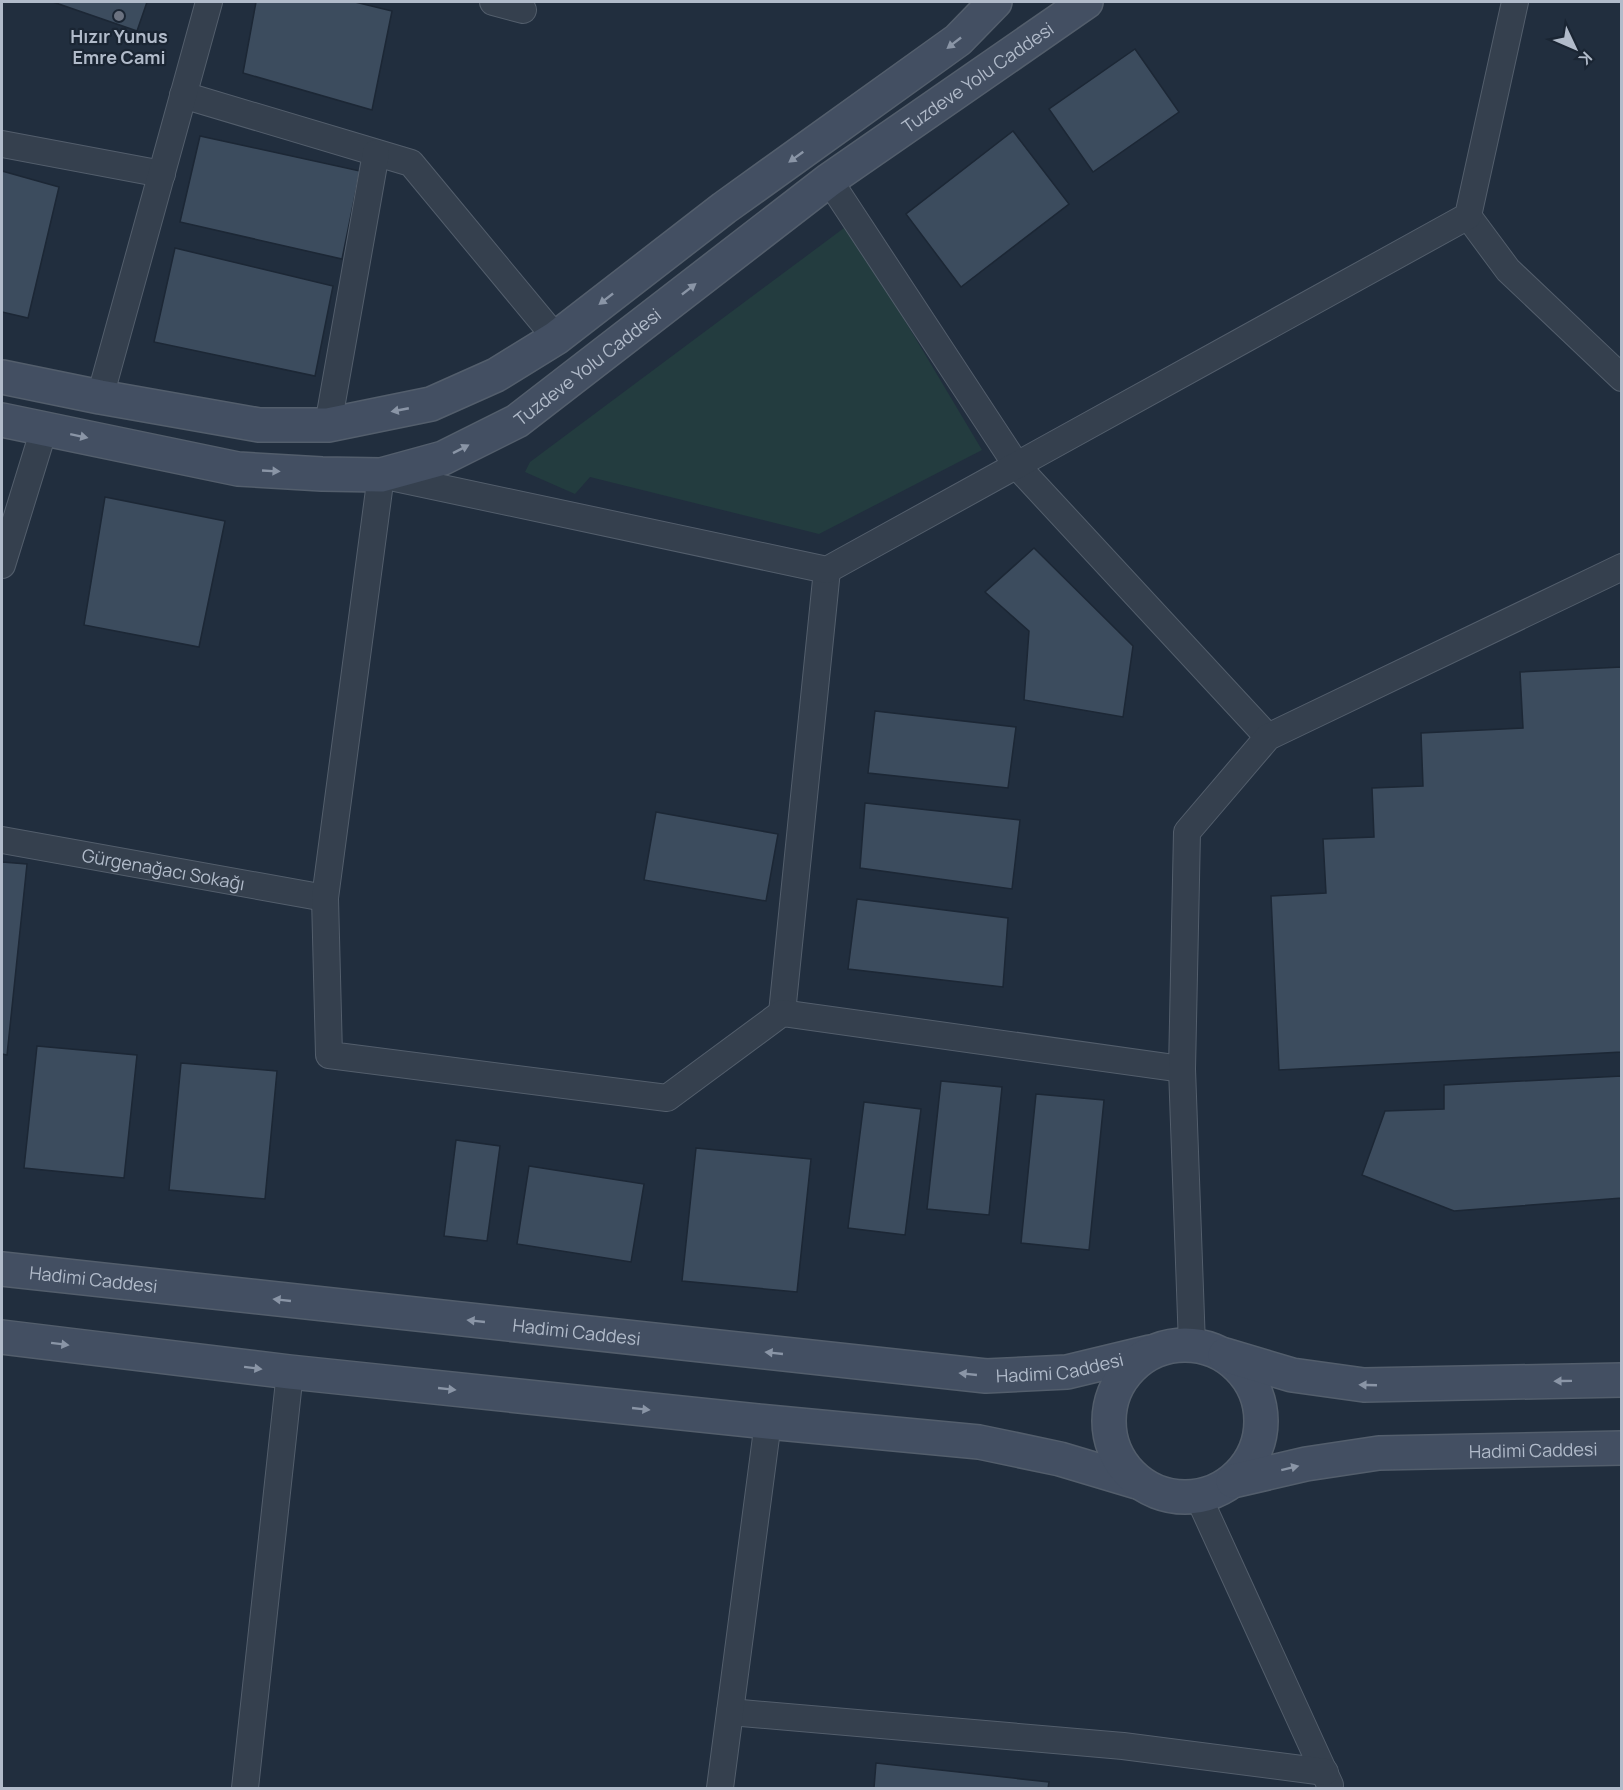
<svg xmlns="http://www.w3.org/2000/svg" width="1623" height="1790" font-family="Manrope,sans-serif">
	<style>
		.green { fill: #233c3f }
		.building { fill: #3c4c5e; stroke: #1c2735; stroke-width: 1.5 }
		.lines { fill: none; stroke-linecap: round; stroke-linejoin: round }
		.street-casing { stroke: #535e6c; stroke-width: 28 }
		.secondary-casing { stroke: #535e6c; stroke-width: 36 }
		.street { stroke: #35404e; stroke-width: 26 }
		.secondary { stroke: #434f62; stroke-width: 33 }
		.oneway { fill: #8a95a6 }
		.worship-dot { fill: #6b7280; stroke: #1a2533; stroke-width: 2 }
		.labels { text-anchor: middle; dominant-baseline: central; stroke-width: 4.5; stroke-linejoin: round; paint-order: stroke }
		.poi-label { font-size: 18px; font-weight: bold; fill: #b1bbca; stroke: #1a2533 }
		.street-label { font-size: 18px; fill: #b1bbca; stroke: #1a2533 }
	</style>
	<rect width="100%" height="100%" fill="#212e3e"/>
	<polygon class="green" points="848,225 982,450 819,534 590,477 575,494 525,472 530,462"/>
	<g class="building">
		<polygon points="53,2 147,2 137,31"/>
		<polygon points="256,2 355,2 392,11 372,110 243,73"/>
		<polygon points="1135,49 1179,112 1093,172 1049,109"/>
		<polygon points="1013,131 1069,204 961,287 906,214"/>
		<polygon points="200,136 360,171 342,259 180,222"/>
		<polygon points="2,171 59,187 28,318 2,312"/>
		<polygon points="175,248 333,286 315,376 154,342"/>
		<polygon points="105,497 225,521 199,647 84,625"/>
		<polygon points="1034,548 1133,646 1123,717 1024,700 1029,631 985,592"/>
		<polygon points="1622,667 1622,1052 1279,1070 1271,896 1326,893 1323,839 1374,837 1372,788 1423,786 1421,733 1523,728 1520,672"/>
		<polygon points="875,711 1016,727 1008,788 868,773"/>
		<polygon points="865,803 1020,820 1012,889 860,868"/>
		<polygon points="656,812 778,834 766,901 644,880"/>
		<polygon points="2,862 27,864 7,1055 2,1054"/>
		<polygon points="857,899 1008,918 1003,987 848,969"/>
		<polygon points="37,1046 137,1055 124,1178 24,1168"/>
		<polygon points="181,1063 277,1071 265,1199 169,1190"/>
		<polygon points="1622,1076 1622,1198 1454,1211 1362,1175 1385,1111 1444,1109 1444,1085"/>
		<polygon points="941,1081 1002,1087 989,1215 927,1209"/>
		<polygon points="1036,1094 1104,1100 1089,1250 1021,1243"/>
		<polygon points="864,1102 921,1109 905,1235 848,1228"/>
		<polygon points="456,1140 500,1146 487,1241 444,1236"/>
		<polygon points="696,1148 811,1159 797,1292 682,1281"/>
		<polygon points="529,1166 644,1184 631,1262 517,1244"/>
		<polygon points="876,1763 1049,1782 1048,1788 874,1788"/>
	</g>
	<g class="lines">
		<g class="street-casing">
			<g id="street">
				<polyline points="493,2 523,10"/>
				<polyline points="183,95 411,163 556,338"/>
				<polyline points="2,144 162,174"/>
				<polyline points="829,180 1017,466 1268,737"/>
				<polyline points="1468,216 1508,270 1622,378"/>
				<polyline points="100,397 209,2"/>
				<polyline points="328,425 376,153"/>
				<polyline points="2,565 44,429"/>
				<path id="s1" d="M 2,840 L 325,898"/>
				<polyline points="782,1013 827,570"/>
				<polyline points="1182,1069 782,1013 667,1098 329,1055 325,898 381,475 827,570 1468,216 1515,2"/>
				<polyline points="1192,1345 1182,1069 1187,832 1268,737 1622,567"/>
				<polyline points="1198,1496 1330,1785"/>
				<polyline points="730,1712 1123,1746 1325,1772"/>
				<polyline points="245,1788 290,1372"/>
				<polyline points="720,1788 768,1422"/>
			</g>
		</g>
		<g class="secondary-casing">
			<g id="secondary">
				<polyline points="2,377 100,397 259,425 328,425 431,404 496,375 556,338 724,208 958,40 995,2"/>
				<path id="s2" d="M 2,420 L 238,469 L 322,474 L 381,475 L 443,458 L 517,421 L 829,180 L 1086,2"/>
				<path id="s3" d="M 2,1269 L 986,1376 L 1067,1372 L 1150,1352"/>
				<polyline points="2,1337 290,1372 768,1422 979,1442 1060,1459 1137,1482"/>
				<circle cx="1185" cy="1421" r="76"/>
				<polyline points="1225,1355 1292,1375 1364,1385 1622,1380"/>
				<path id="s4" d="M 1233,1481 L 1306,1464 L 1379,1453 L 1622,1448"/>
			</g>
		</g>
		<use href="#street" class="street"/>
		<use href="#secondary" class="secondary"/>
	</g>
	<defs><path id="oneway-solid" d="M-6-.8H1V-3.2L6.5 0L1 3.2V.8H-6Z" transform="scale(1.5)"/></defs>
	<g class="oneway">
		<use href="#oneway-solid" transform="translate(954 43) rotate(142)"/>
		<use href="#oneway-solid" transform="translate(796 157) rotate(144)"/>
		<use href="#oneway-solid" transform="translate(689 289) rotate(-38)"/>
		<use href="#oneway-solid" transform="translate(606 299) rotate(142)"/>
		<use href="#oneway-solid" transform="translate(400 410) rotate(169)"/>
		<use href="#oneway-solid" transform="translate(79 436) rotate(12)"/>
		<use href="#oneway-solid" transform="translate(461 449) rotate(-27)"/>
		<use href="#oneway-solid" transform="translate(271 471) rotate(3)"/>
		<use href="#oneway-solid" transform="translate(282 1300) rotate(-174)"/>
		<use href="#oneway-solid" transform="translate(476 1321) rotate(-174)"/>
		<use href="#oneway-solid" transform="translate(60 1344) rotate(7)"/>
		<use href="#oneway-solid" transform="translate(774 1353) rotate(-174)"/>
		<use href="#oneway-solid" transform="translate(253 1368) rotate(7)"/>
		<use href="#oneway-solid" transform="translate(968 1374) rotate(-174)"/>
		<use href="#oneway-solid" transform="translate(1563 1381) rotate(179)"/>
		<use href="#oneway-solid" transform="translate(1368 1385) rotate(-178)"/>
		<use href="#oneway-solid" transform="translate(447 1389) rotate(6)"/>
		<use href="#oneway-solid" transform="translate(641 1409) rotate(6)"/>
		<use href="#oneway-solid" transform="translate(1290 1468) rotate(-14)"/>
	</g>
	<circle class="worship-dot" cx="119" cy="16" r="6"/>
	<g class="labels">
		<g class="poi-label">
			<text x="119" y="36">Hızır Yunus<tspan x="119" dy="21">Emre Cami</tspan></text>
		</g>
		<g class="street-label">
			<text stroke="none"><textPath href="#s2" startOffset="1106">Tuzdeve Yolu Caddesi</textPath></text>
			<text stroke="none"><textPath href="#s2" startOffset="620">Tuzdeve Yolu Caddesi</textPath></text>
			<text stroke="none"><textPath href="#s1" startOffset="164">Gürgenağacı Sokağı</textPath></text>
			<text stroke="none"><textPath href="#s3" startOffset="92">Hadimi Caddesi</textPath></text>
			<text stroke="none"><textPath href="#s3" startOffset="578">Hadimi Caddesi</textPath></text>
			<text stroke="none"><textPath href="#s3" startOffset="1064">Hadimi Caddesi</textPath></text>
			<text stroke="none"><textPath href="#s4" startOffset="303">Hadimi Caddesi</textPath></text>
		</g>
	</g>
	<rect width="1623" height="1790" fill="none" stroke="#b1bbca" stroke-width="6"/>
	<g transform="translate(1575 48) rotate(134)" stroke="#1a2533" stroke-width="4.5" paint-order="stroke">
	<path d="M0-4.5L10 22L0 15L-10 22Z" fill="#b1bbca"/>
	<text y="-9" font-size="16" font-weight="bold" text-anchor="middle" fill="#b1bbca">K</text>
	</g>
</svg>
